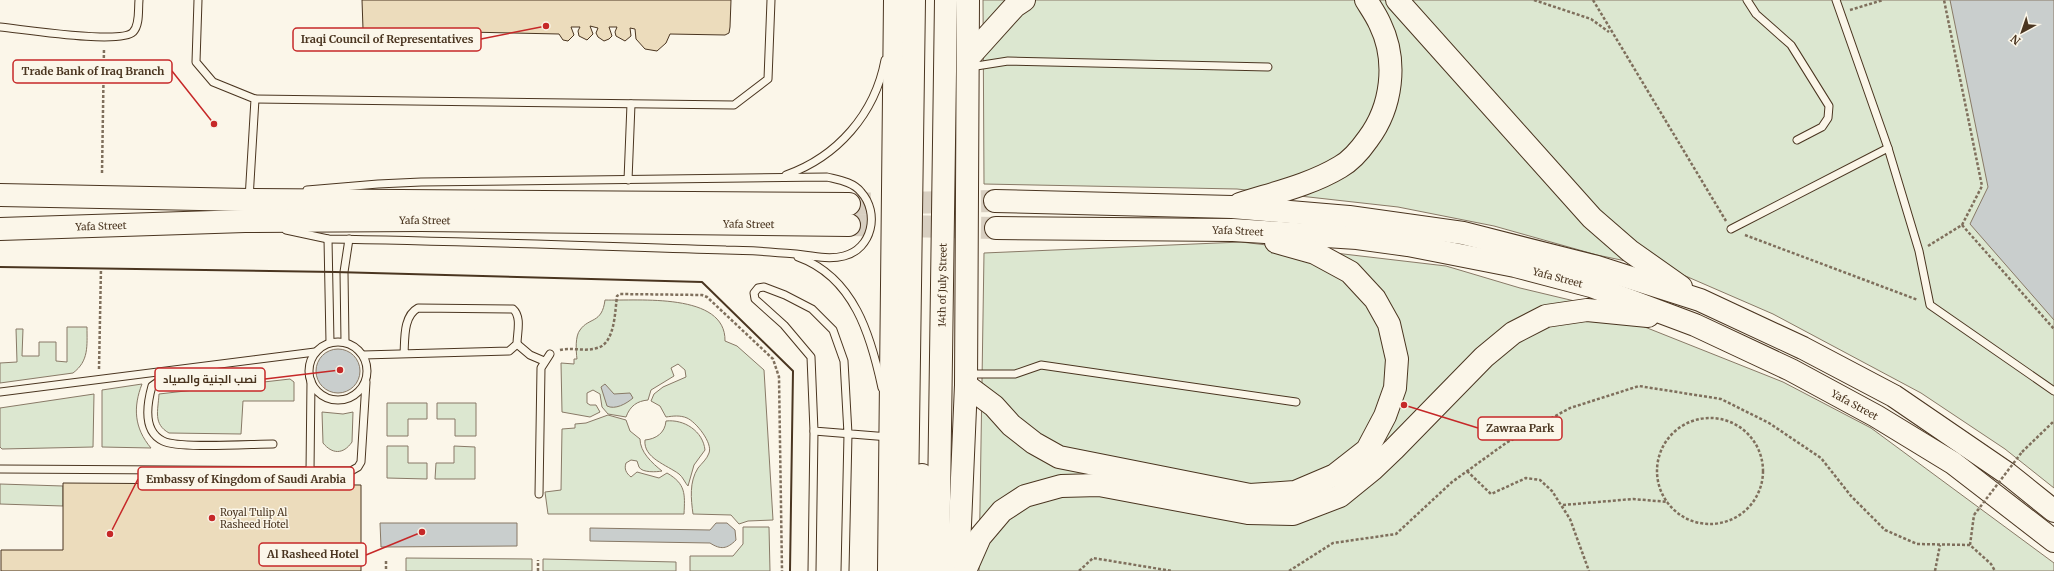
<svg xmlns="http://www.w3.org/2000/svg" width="2054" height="571" font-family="Merriweather,Cairo,serif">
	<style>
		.green { fill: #dce7d0; stroke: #887966 }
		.water { fill: #c9cecd; stroke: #887966 }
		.building { fill: #ecdcbc; stroke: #4a3520 }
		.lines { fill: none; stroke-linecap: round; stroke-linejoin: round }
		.highway-tunnel { stroke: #d8cfc1; stroke-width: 22; stroke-dasharray: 22 11; stroke-linecap: butt }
		.lane-casing { stroke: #4a3520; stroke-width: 9 }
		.primary-casing { stroke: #4a3520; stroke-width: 24 }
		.highway-casing { stroke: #4a3520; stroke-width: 24 }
		.path { stroke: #7f6f5c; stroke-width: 2.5; stroke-dasharray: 3 2; stroke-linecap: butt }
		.lane { stroke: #fbf6e9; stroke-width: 7 }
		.primary { stroke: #fbf6e9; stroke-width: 22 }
		.highway { stroke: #fbf6e9; stroke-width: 22 }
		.path-bridge { stroke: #7f6f5c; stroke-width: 2.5; stroke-dasharray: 3 2; stroke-linecap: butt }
		.wall { stroke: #4a3520; stroke-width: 2 }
		.poi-dot { fill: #c62828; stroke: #fbf6e9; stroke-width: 1.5 }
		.labels { text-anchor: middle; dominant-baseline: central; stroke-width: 3; stroke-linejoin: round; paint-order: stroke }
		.street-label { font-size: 10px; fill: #4a3520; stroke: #fbf6e9 }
		.poi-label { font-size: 10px; fill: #4a3520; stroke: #fbf6e9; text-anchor: start }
		.leader { fill: none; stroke: #c62828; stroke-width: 1.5 }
		.callout-dot { fill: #c62828; stroke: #fbf6e9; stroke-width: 1.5 }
		.callout { fill: #fbf6e9; stroke: #c62828; stroke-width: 1.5 }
		.callout-label { font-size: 11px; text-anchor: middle; font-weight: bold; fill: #4a3520 }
	</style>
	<rect width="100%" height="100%" fill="#fbf6e9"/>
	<g class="green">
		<polygon points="983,0 2054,0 2054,488 2005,449 1921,393 1773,314 1674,271 1597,255 1494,226 1398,207 1237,189 984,184"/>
		<polygon points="1241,242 1446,266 1520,288 1587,304 1783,382 1871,428 2054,563 2054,571 979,571 984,253"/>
		<path d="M 605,300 C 638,301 726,292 725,341 L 737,346 L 764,370 L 773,520 L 748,521 L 739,524 L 731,515 L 693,514 C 691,499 689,482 698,468 C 702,463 707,459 709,453 C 713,443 696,422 687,418 C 680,415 673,416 666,417 L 660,406 L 651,401 L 654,394 L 663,387 L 686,377 L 685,370 L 678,364 L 671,368 L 674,376 L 651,390 L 648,400 C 637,401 630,406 626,417 L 608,414 L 602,407 L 600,394 L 593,390 L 587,393 L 587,403 L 590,405 L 596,405 L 600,412 L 590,417 L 562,412 L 561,363 L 574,364 L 574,359 L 577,359 C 576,351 575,336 580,330 C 589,317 602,324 605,300 Z"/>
		<path d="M 67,327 L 87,327 C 87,346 89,361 73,373 L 0,383 L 0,363 L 17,362 L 16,329 L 23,329 L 22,356 L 39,356 L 39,342 L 56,342 L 56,361 L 67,362 Z"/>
		<path d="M 290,379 L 294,382 L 294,401 L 243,401 L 241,434 L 169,433 C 153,424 158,411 159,394 Z"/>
		<path d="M 142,384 C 133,407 134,428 151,448 L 102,447 L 102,390 Z"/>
		<polygon points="94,394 93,447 2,449 0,447 0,408"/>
		<polygon points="387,403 427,403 427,419 408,419 408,436 387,436"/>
		<polygon points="437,403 476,403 476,436 455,436 455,419 437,419"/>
		<path d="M 322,412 L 343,414 L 353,412 L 352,442 C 343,455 332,454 323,443 Z"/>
		<path d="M 608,415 L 626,420 L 630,431 L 640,439 C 640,452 652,463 662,471 C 657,472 642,473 639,467 C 638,465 638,463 637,461 L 631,460 L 626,463 C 624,469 626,473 631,477 L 637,472 L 659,478 L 667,473 C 686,484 685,494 684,514 L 548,514 L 545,492 L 561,490 L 562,429 L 575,428 L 575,424 L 586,423 Z"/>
		<path d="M 666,421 C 684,419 703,431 705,450 L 694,465 L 688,486 C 685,483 683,477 679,474 C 667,465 643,458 645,440 C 656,439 665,433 666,421 Z"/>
		<polygon points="387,446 408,446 408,463 427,463 427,479 387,478"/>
		<polygon points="454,446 475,447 475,479 435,479 436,463 454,463"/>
		<polygon points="0,484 63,486 63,506 0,504"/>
		<polygon points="743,527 769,527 770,571 690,571 690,556 733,556 743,544"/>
		<polygon points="406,558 532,559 532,571 406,571"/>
		<polygon points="543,559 676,562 676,571 543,571"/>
	</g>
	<g class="water">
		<polygon points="1950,0 2054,0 2054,320 1970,224 1988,187"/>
		<circle cx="338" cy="371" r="22"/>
		<path d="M 605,384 L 614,394 L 630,393 L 633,398 C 626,404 615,410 607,406 L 601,387 Z"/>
		<polygon points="380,523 517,523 517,546 381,547"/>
		<path d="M 716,523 L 727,523 L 735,530 L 736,540 C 727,549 721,550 710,543 L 590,541 L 590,528 L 710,530 Z"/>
	</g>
	<g class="building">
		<polygon points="362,0 731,0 730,27 729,33 725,35 670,34 666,43 657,51 645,49 636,39 635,29 630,28 631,36 625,41 616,36 615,32 617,27 609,27 612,36 609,39 604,41 598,37 596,33 598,28 590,26 593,34 587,40 579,36 578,31 580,27 571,27 574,35 568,41 563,40 559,34 466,32 463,40 408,40 409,32 363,29"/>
		<polygon points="63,483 361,485 361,571 1,571 1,550 63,550"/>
	</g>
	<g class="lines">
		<g class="highway-tunnel">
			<polyline points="849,204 995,201"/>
			<polyline points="849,225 996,228"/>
		</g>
		<g class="lane-casing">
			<g id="lane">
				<polyline points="198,0 196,62 213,82 255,99 249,199"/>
				<polyline points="1747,0 1756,14 1791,45 1829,106 1828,118 1822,127 1797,140"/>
				<polyline points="1836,0 1888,148 1919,251 1930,305 2054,391"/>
				<path d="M 0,27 C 22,29 121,45 133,32 C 140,25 138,10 139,0"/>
				<polyline points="970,67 1008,61 1268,67"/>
				<polyline points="255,99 734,105 768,79 771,0"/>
				<path d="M 786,175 C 837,157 875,114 885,60"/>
				<polyline points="628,180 631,104"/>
				<polyline points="1731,229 1888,148"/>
				<path d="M 286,230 L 328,239 C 461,241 594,246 726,250 C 750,250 773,252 796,254 C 812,256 829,260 844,256 C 872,249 880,213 861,192 C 853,182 839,180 827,177 L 421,182 L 378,184 L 307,190"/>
				<polyline points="328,239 330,342"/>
				<path d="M 798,257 C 854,277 871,336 882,388"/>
				<circle cx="338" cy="371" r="29"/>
				<polyline points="345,342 344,272 349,239"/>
				<polyline points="517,344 530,355 544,361"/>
				<path d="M 363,355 L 509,351 L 517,344 C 517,333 522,317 513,309 L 418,308 C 403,316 405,339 404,354"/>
				<path d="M 177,373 L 166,376 L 152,386 C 147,404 142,431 163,441 C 179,449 251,444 273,444"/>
				<polyline points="969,374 1015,374 1041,365 1296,402"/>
				<polyline points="0,392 315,352"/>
				<polyline points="0,469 351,471 358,467 361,462 366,382"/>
				<polyline points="310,471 311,381"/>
				<polyline points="539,494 541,368 550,354"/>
				<polyline points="812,571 814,431"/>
				<polyline points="845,571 848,434 844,361 833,330 812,309 785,295 764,287 758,288 754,293 755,299 784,325 811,357 814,431 889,437"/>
			</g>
		</g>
		<g class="primary-casing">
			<g id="primary">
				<polyline points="889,571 895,0"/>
				<polyline points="906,571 914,0"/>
				<polyline points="922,571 922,475"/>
				<path id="s1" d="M 938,571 L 946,0"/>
				<polyline points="958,571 966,385 968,0"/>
			</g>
		</g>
		<g class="highway-casing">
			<g id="highway">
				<polyline points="1397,0 1592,218 1630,251 1681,287"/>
				<polyline points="968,58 1015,6 1024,0"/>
				<polyline points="0,195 249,200 849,204"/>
				<polyline points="995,201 1232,207 1349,217 1463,233 1597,267 1700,300 1803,348 1894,396 2008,474 2054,511"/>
				<path d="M 1240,204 C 1274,193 1310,185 1340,167 C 1351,161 1361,149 1368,139 C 1392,107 1398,61 1380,24 C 1376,15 1371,8 1366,0"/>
				<path id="s2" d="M 996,228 L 1233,230 L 1357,238 L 1408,245 L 1515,266 L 1591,286 L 1695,325 L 1791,370 L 1876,416 L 1953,463 L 2054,541"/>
				<path id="s3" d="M 0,229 L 245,221 L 421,220 L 849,225"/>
				<polyline points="966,385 994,406 1011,425 1034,443 1059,457 1250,495 1295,492 1335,475 1367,450 1385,416 1395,388 1397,359 1389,324 1375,299 1350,272 1315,253 1276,242"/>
				<polyline points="965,571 980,537 1002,511 1025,496 1061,486 1099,485 1248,513 1293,514 1340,496 1372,470 1394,449 1484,357 1513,333 1546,316 1587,310 1648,316"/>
			</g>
		</g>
		<g class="path">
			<polyline points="1534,0 1591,19 1609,32"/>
			<polyline points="1593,0 1726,221"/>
			<polyline points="1850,10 1883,0"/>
			<polyline points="102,173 104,48"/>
			<polyline points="1962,225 2054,329"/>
			<polyline points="1745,235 1918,300"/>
			<polyline points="1928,246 1962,225 1982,186 1944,0"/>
			<path d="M 560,350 C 572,347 585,352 597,348 C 615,344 615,311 617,296 L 620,294 L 702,295 L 707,297 L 773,359 L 779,377 L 782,571"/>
			<polyline points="99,369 101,268"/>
			<circle cx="1710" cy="471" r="53"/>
			<polyline points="2022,452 2054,421"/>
			<polyline points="1467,471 1491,494 1526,478 1540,480 1552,491 1570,519 1589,571"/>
			<polyline points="1563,505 1633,499 1668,502"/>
			<polyline points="1970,545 1974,515"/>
			<polyline points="386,561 386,571"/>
			<polyline points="538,571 538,560"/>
			<polyline points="1079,571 1093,558 1172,571"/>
			<polyline points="1289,571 1333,543 1396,534 1452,482 1506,443 1570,408 1639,386 1721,399 1769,423 1821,458 1851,496 1885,530 1917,544 1970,545 1991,564 1995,571"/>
			<polyline points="1935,571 1940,545"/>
		</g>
		<use href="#lane" class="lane"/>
		<use href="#primary" class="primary"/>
		<use href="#highway" class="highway"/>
		<polyline class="path-bridge" points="1974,515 2022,452"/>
		<polyline class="wall" points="0,267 335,272 702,282 793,371 790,571"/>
	</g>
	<circle class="poi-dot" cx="212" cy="518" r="4"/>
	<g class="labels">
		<g class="street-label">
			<text stroke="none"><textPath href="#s3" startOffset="425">Yafa Street</textPath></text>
			<text stroke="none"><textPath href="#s3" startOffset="749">Yafa Street</textPath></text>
			<text stroke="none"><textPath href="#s3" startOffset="101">Yafa Street</textPath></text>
			<text stroke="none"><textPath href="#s2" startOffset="242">Yafa Street</textPath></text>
			<text stroke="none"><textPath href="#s2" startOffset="566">Yafa Street</textPath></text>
			<text stroke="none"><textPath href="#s1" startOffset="286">14th of July Street</textPath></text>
			<text stroke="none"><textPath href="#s2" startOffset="890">Yafa Street</textPath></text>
		</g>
		<g class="poi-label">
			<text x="220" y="512">Royal Tulip Al<tspan x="220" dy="12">Rasheed Hotel</tspan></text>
		</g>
	</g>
	<path class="leader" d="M546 26L481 39M214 124L172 71M340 370L265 379M1404 405L1478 428M110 534L138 479M422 532L366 555"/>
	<g class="callout-dot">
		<circle cx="546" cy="26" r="4"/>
		<circle cx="214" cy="124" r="4"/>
		<circle cx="340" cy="370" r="4"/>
		<circle cx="1404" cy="405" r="4"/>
		<circle cx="110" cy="534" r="4"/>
		<circle cx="422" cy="532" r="4"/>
	</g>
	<g class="callout">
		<rect x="293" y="28" width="188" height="23" rx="4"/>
		<rect x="13" y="60" width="159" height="23" rx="4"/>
		<rect x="155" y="368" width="110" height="23" rx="4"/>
		<rect x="1478" y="417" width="84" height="23" rx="4"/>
		<rect x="138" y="467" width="216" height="23" rx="4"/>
		<rect x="259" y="543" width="107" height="23" rx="4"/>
	</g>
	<g class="callout-label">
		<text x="387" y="43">Iraqi Council of Representatives</text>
		<text x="93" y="75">Trade Bank of Iraq Branch</text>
		<text x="210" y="383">نصب الجنية والصياد</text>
		<text x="1520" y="432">Zawraa Park</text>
		<text x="246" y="483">Embassy of Kingdom of Saudi Arabia</text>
		<text x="313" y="558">Al Rasheed Hotel</text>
	</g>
	<g transform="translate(2022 32) rotate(220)" stroke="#fbf6e9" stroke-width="3" paint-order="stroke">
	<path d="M0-3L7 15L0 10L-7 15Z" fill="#4a3520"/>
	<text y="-6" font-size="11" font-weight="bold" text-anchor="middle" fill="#4a3520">N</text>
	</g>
</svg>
